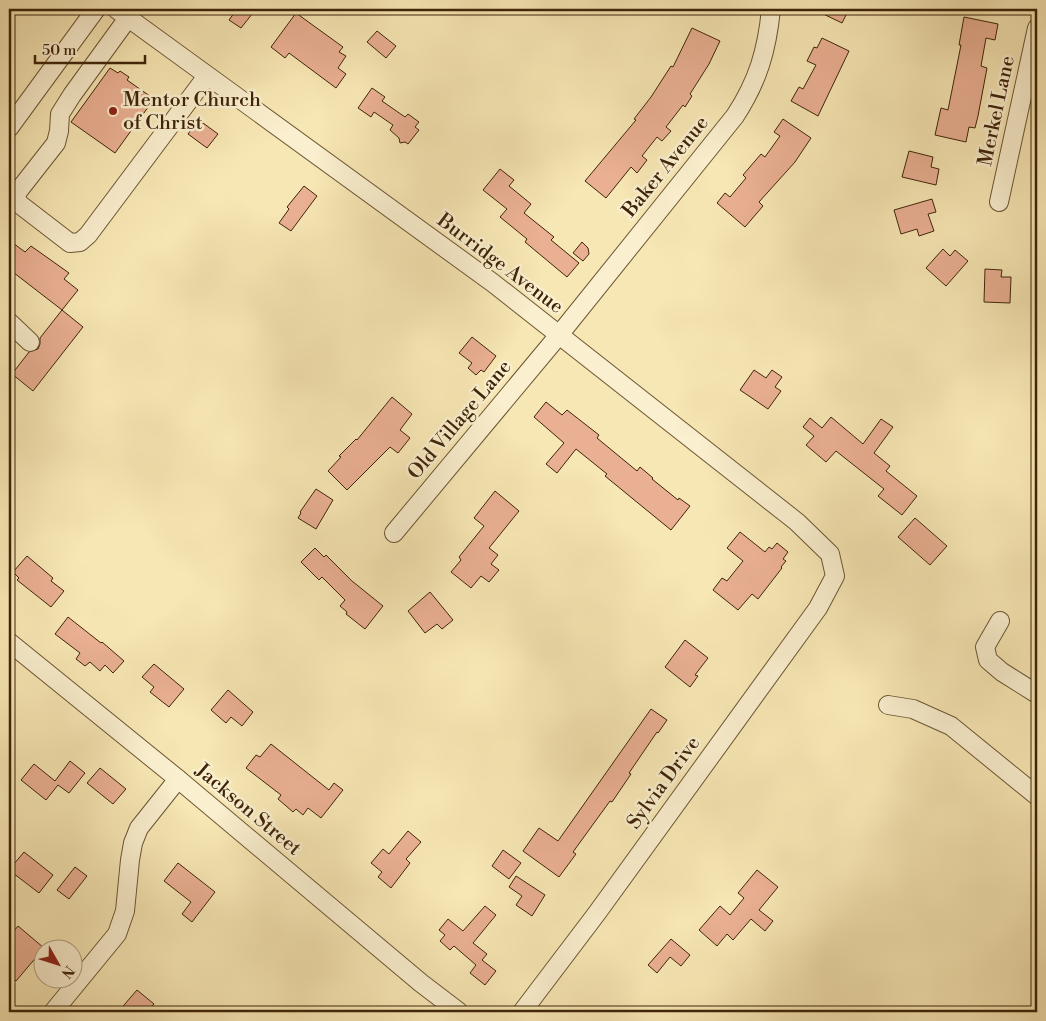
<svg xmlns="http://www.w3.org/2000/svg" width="1046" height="1021" font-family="'Libre Bodoni',serif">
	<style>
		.building { fill: #eab093; stroke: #3f240a }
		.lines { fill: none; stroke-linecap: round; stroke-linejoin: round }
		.minor-casing { stroke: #6d5534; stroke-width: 20 }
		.minor { stroke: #faefce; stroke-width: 18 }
		.poi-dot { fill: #8f2418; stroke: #faefce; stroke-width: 2 }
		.labels { text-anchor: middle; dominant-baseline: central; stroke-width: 5; stroke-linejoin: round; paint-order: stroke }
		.poi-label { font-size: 20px; fill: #3f240a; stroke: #faefce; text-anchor: start }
		.street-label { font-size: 20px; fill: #3f240a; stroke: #faefce }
	</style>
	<rect width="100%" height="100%" fill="#f7e7b4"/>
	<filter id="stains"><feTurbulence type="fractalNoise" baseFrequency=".004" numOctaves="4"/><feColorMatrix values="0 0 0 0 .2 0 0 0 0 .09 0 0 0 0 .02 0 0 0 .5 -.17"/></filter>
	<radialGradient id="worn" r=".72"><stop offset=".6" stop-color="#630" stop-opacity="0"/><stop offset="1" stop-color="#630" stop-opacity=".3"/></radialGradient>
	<g class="building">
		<polygon points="237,9 256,9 241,28 229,20"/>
		<polygon points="813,9 849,9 842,23"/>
		<polygon points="296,13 343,47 339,52 346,56 338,68 346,74 336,88 289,53 285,58 271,47"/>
		<polygon points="964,17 998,24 995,40 986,38 981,66 987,68 978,116 975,128 969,127 966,142 935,135 941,108 948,110 961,45 959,45"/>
		<polygon points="692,28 720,41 709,64 690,94 692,96 685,107 683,105 666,127 671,131 662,141 657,137 642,156 647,160 637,173 631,167 606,198 585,181 636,120 634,119 651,97 671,66 673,67"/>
		<polygon points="377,31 396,46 386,58 367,42"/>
		<polygon points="822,38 849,51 818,116 791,101 799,87 803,89 816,65 807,61 814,47 817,48"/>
		<polygon points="110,68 118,73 120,71 129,77 127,80 154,99 115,153 71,122"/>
		<polygon points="372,88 385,97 382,101 405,117 408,114 419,122 415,127 419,130 408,144 405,142 400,143 399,138 390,130 393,125 374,112 371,117 358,108"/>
		<polygon points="783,119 811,138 795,162 759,202 763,206 745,227 717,203 725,193 730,197 746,178 743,175 761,154 765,157 780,136 774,132"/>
		<polygon points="199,120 218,134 207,148 188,134"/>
		<polygon points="909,151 933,157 931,167 939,169 936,185 902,177"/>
		<polygon points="500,169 514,180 509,186 531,204 524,213 554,237 551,240 579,263 567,277 525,242 527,239 500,217 507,209 483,190"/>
		<polygon points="304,186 317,196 291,231 279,223 289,209 287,207"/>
		<polygon points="932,199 936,212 928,214 934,231 919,236 917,229 901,234 894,210"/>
		<polygon points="9,240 25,252 31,246 69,273 64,279 78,290 62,310 9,269"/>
		<polygon points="582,242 588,248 589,254 583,261 573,253"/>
		<polygon points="943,249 950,256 955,250 968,261 946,286 926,268"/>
		<polygon points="985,269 1002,270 1001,277 1011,277 1010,303 984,302"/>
		<polygon points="62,310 83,327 33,391 12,374 29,352 38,349 40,344 40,338"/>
		<polygon points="472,337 496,356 484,372 481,370 476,375 468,368 472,363 459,353"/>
		<polygon points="754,370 766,378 772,370 782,377 775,387 781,391 768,409 740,390"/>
		<polygon points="392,397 412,414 400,430 410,438 398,453 390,447 347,490 328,471 341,457 339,456 356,439 357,440"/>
		<polygon points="546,402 562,415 567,410 599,435 597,438 637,471 640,467 653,478 652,479 678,500 679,498 690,506 671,530 605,476 607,474 576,449 557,473 546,464 564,443 534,417"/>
		<polygon points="831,417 863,444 881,419 893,427 874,453 890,466 886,471 917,496 902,515 878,496 884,489 836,451 826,462 806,445 814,436 803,427 810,418 822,428"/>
		<polygon points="316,489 333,500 316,529 298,518 301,513 300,512"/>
		<polygon points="495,491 519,511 489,548 498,555 491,564 499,570 489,582 481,576 471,588 451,572 461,560 459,557 484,526 474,518"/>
		<polygon points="915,518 947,546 930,565 898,537"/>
		<polygon points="740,532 765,552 769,547 772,549 777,543 788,552 783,559 786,561 781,567 782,568 758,599 752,594 738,610 713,590 722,578 727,581 743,561 727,548"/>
		<polygon points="315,548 324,557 326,555 352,581 383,606 365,629 346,614 347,612 340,606 345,600 322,577 319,580 301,562"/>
		<polygon points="27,556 53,578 51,581 64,591 51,607 17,580 19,578 13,572"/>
		<polygon points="430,592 453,620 442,629 437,624 425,633 408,611"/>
		<polygon points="68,617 101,643 102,642 124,661 113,673 105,665 100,671 90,662 85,666 76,659 80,653 55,634"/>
		<polygon points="685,640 708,658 695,675 698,676 690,687 665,667"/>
		<polygon points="154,664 184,689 169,707 150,692 154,687 142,677"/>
		<polygon points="228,690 253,712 242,726 231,717 226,723 211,710"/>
		<polygon points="651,709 667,720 658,733 657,732 629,773 631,774 612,802 610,801 573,852 576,854 559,877 523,851 539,828 558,841"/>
		<polygon points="271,744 329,790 334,783 343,790 321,818 308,808 303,815 296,809 293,812 278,799 281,795 246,768 256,755 260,757"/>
		<polygon points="70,761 85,773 69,793 58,785 46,800 21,780 34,764 55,781"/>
		<polygon points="100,768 126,789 113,804 87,783"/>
		<polygon points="408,831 421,842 406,859 410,863 391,888 378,877 382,872 371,863 383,849 389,854"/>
		<polygon points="503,850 521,863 509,879 492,866"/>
		<polygon points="24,852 53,875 39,893 9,870"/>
		<polygon points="178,863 215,892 192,922 182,914 191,902 164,881"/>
		<polygon points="75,867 87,876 69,899 57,890"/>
		<polygon points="757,870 778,887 759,910 773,921 765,931 751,919 733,940 727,934 717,946 699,930 720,906 730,915 744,898 738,893"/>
		<polygon points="516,876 545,895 532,916 516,905 522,896 509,887"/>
		<polygon points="485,906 496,915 473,943 487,954 482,960 496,971 485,985 470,973 476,965 454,946 450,950 440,941 445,935 439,930 448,919 463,931"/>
		<polygon points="18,926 44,948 16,981 9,974 9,937"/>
		<polygon points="671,939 690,955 681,966 670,957 657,973 648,965"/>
		<polygon points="137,990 154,1004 147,1012 118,1012"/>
	</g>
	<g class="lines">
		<g class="minor-casing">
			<g id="minor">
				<polyline points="116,9 493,283 797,522 830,554 835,576 818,608 597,913 522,1012"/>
				<polyline points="128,18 72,95 60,114 59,131 56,143 16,194 18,203 70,243 80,242 88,235 207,76"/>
				<polyline points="9,128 96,9"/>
				<polyline points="999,202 1037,28"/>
				<polyline points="9,322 30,342"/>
				<path d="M 394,533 L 559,335 L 735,116 C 758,81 767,50 771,9"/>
				<polyline points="1000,621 985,647 988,660 1002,672 1037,694"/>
				<polyline points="9,642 178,779 421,983 459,1012"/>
				<polyline points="888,705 913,709 951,726 1037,796"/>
				<polyline points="53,1012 117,934 125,911 130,860 133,843 139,828 178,779"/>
			</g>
		</g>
		<use href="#minor" class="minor"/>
	</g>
	<circle class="poi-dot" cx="113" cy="111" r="5"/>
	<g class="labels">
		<g class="poi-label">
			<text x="123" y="100">Mentor Church<tspan x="123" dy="23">of Christ</tspan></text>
		</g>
		<g class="street-label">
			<text transform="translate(997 111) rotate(-78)">Merkel Lane</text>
			<text transform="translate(666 167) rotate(-51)">Baker Avenue</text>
			<text transform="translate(500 264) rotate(37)">Burridge Avenue</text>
			<text transform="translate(460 420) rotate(-50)">Old Village Lane</text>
			<text transform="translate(664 783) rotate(-54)">Sylvia Drive</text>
			<text transform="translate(248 810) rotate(40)">Jackson Street</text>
		</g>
	</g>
	<rect width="1046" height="1021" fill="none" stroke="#f7e7b4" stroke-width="30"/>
	<rect x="10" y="10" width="1026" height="1001" fill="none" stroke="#3f240a" stroke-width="2.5"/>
	<rect x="15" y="15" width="1016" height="991" fill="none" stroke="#3f240a"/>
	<g transform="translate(58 964) rotate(129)"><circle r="24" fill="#faefce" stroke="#af9e80"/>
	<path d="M0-4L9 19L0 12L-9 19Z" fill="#8f2418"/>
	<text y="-8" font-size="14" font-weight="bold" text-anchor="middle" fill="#3f240a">N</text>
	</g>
	<path d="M35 55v8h110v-8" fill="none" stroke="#3f240a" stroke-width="2.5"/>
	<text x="42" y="55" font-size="15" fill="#3f240a" stroke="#faefce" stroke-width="4" paint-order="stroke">50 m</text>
	<rect width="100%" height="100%" filter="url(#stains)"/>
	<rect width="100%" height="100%" fill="url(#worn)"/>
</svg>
